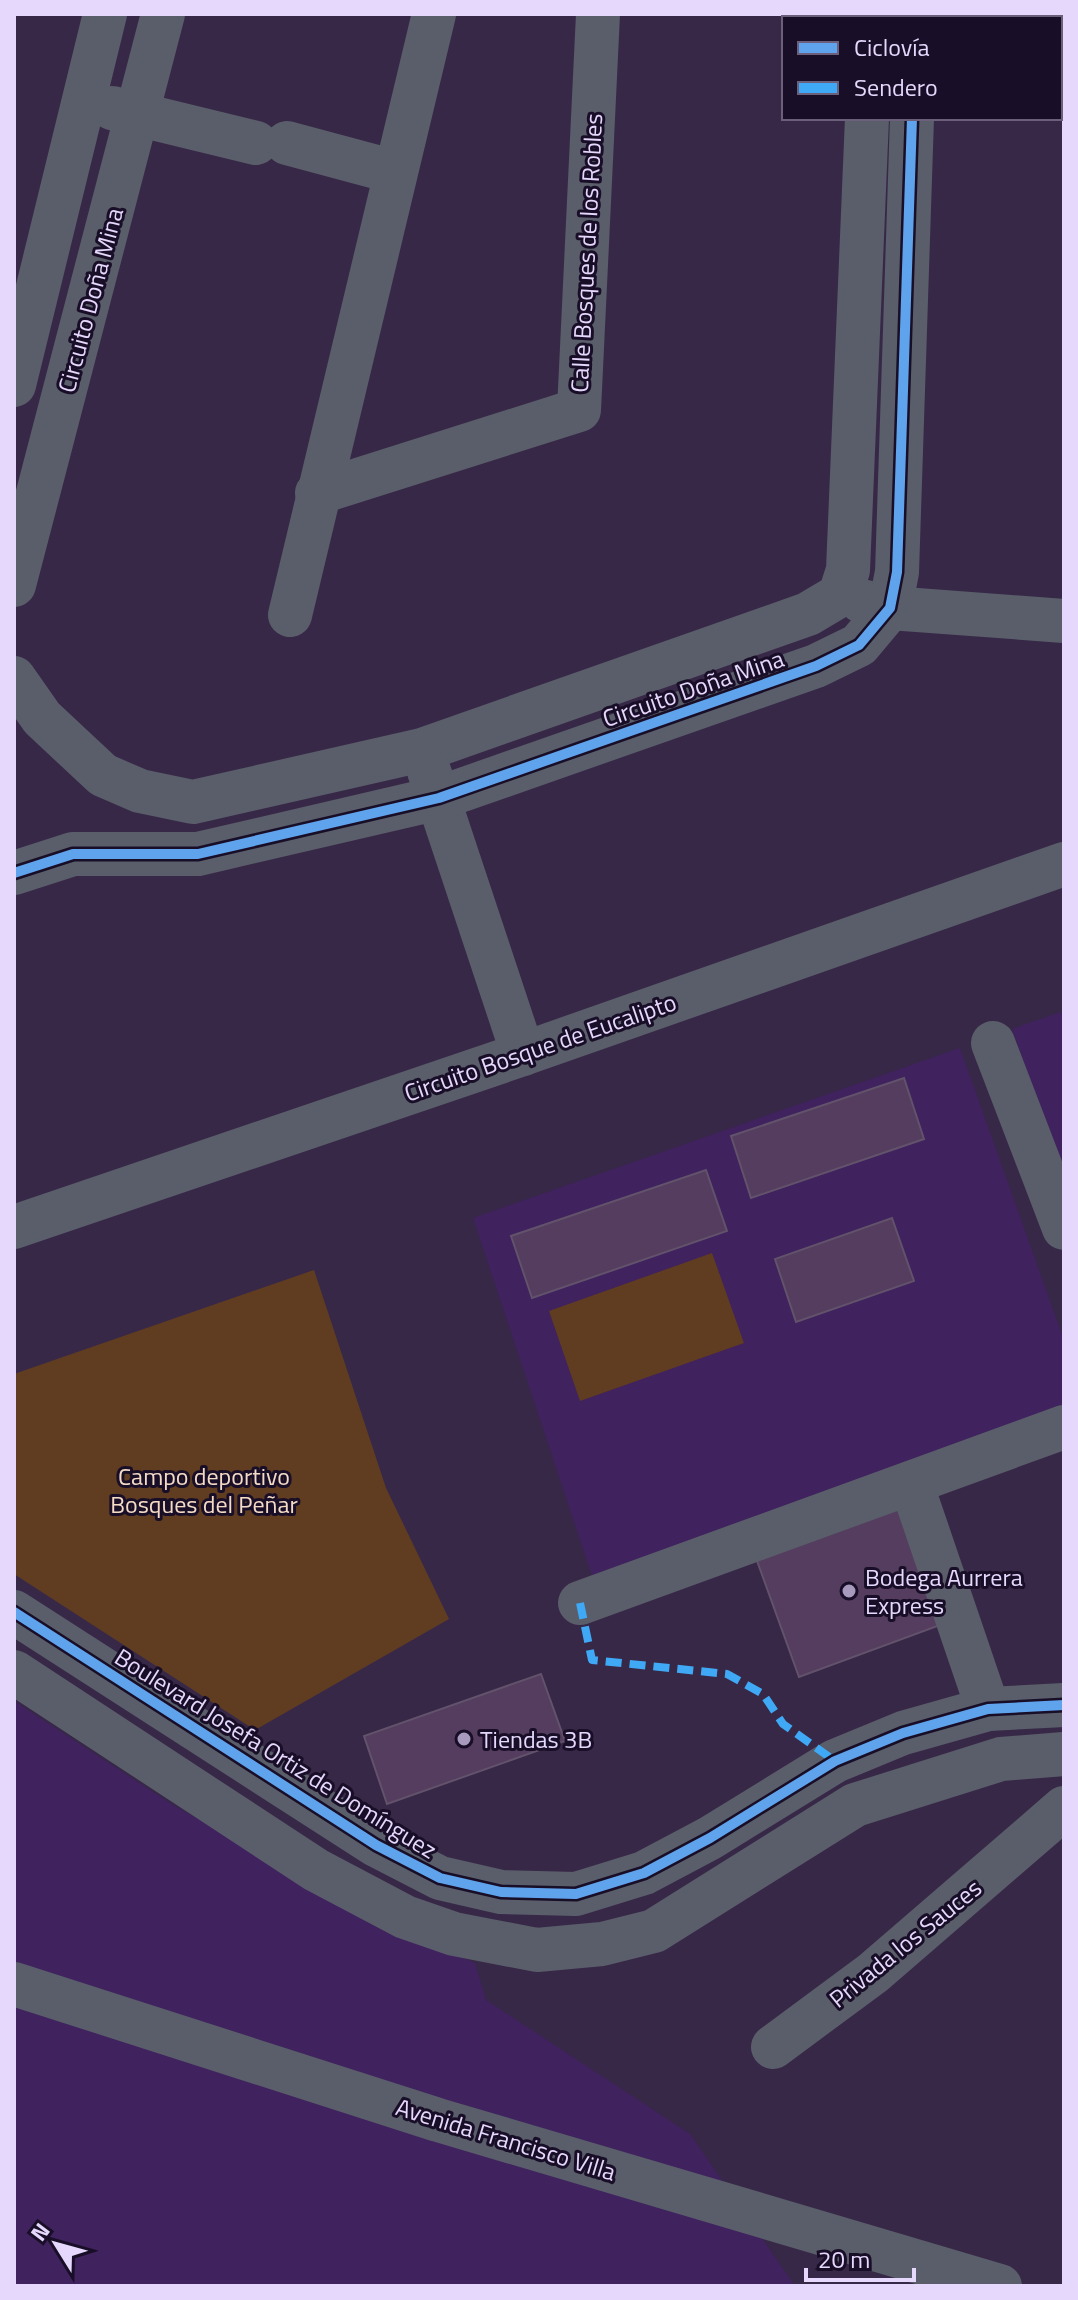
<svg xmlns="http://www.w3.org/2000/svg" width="1078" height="2300" font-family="'Titillium Web',sans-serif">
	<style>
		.built { fill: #3f225e }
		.green { fill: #603d21 }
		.building { fill: #543d5e; stroke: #62526b; stroke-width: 2 }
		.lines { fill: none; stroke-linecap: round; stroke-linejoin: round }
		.minor { stroke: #595e6a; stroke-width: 44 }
		.quiet { stroke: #3fa9f5; stroke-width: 8; stroke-dasharray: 16 8; stroke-linecap: butt }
		.cycleway-casing { stroke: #190e27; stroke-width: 15 }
		.cycleway { stroke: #60a3ed; stroke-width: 10 }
		.poi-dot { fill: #a89abd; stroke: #190e27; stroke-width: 3 }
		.labels { text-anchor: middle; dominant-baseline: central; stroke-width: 6; stroke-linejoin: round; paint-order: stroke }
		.street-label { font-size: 24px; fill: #e5d8fc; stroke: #190e27 }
		.park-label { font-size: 24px; fill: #f4dbc6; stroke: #190e27 }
		.poi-label { font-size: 24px; fill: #e5d8fc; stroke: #190e27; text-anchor: start }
	</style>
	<rect width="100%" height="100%" fill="#382848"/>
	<g class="built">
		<polygon points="1064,1011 1064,1175 1012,1029"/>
		<polygon points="960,1048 1064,1340 1064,1411 592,1576 473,1218"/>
		<polygon points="14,1701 173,1805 396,1929 475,1963 486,2000 690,2134 795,2286 14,2286"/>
	</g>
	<g class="green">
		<polygon points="712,1253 744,1343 580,1401 549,1311"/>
		<polygon points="314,1270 386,1488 449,1619 255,1730 14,1574 14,1374"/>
	</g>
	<g class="building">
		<polygon points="904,1078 924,1139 751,1198 731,1136"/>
		<polygon points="706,1170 727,1231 532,1298 511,1236"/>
		<polygon points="892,1218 914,1281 796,1322 775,1259"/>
		<polygon points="900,1506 943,1624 799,1677 756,1558"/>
		<polygon points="541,1674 565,1741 387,1804 364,1736"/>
	</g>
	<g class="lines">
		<g class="minor">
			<polyline points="869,14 869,18"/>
			<polyline points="914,14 914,18"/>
			<polyline points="1060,82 1064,82"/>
			<polyline points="112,108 256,143"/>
			<polyline points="287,143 395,172"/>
			<polyline points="14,385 105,14"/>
			<polyline points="317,493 579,410 598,14"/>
			<polyline points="14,585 163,14"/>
			<polyline points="861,601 890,608 1064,621"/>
			<polyline points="290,615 434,14"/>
			<polyline points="14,678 42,718 103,775 140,791 193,802 422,750 808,614 840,595 848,570 867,118"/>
			<polyline points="429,771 523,1054"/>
			<polyline points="14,873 73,854 198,854 439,798 816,666 859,645 890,608 897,572 912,118"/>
			<polyline points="993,1043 1064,1228"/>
			<polyline points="14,1227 523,1054 1064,864"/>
			<polyline points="911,1483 988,1709"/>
			<polyline points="580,1603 1064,1427"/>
			<polyline points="14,1612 376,1845 440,1878 501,1892 576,1894 644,1873 710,1838 835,1761 903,1733 988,1709 1064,1705"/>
			<polyline points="14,1672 316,1870 405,1917 454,1934 537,1950 602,1944 654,1931 855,1805 1001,1759 1064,1754"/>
			<polyline points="14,1984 438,2120 1000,2286"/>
			<polyline points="773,2047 873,1973 1064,1808"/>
		</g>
		<polyline class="quiet" points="580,1603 592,1660 727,1674 763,1694 783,1724 835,1761"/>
		<g class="cycleway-casing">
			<g id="cycleway">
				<polyline points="14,873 73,854 198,854 439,798 816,666 859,645 890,608 897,572 912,118"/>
				<polyline points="14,1612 376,1845 440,1878 501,1892 576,1894 644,1873 710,1838 835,1761 903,1733 988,1709 1064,1705"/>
			</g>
		</g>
		<use href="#cycleway" class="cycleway"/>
	</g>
	<g class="poi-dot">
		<circle cx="849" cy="1591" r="8"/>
		<circle cx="464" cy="1739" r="8"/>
	</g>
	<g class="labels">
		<g class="street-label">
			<text transform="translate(586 253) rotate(-87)">Calle Bosques de los Robles</text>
			<text transform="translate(90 300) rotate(-75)">Circuito Doña Mina</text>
			<text transform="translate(693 688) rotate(-19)">Circuito Doña Mina</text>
			<text transform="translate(540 1047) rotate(-19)">Circuito Bosque de Eucalipto</text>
			<text transform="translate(276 1753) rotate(32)">Boulevard Josefa Ortiz de Domínguez</text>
			<text transform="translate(905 1943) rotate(-39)">Privada los Sauces</text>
			<text transform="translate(506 2139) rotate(17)">Avenida Francisco Villa</text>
		</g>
		<g class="park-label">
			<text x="204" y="1476">Campo deportivo<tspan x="204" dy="28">Bosques del Peñar</tspan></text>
		</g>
		<g class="poi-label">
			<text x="865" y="1577">Bodega Aurrera<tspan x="865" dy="28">Express</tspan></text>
			<text x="480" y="1739">Tiendas 3B</text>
		</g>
	</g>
	<rect width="1078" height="2300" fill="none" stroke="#e5d8fc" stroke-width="32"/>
	<rect x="782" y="16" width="280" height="104" fill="#190e27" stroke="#6b5f7c" stroke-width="2"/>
	<rect x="798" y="42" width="40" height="12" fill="#60a3ed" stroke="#6b5f7c" stroke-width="2"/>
	<text x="854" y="56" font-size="24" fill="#e5d8fc">Ciclovía</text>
	<rect x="798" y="82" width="40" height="12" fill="#3fa9f5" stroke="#6b5f7c" stroke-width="2"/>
	<text x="854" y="96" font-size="24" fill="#e5d8fc">Sendero</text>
	<g transform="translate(56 2244) rotate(307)" stroke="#190e27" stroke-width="6" paint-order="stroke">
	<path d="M0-6L14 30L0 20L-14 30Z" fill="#e5d8fc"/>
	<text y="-12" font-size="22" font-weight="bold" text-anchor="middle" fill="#e5d8fc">N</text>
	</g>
	<path d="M806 2268v12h108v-12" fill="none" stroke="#e5d8fc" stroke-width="4"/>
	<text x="818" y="2268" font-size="24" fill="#e5d8fc" stroke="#190e27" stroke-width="6" paint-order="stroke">20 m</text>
</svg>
